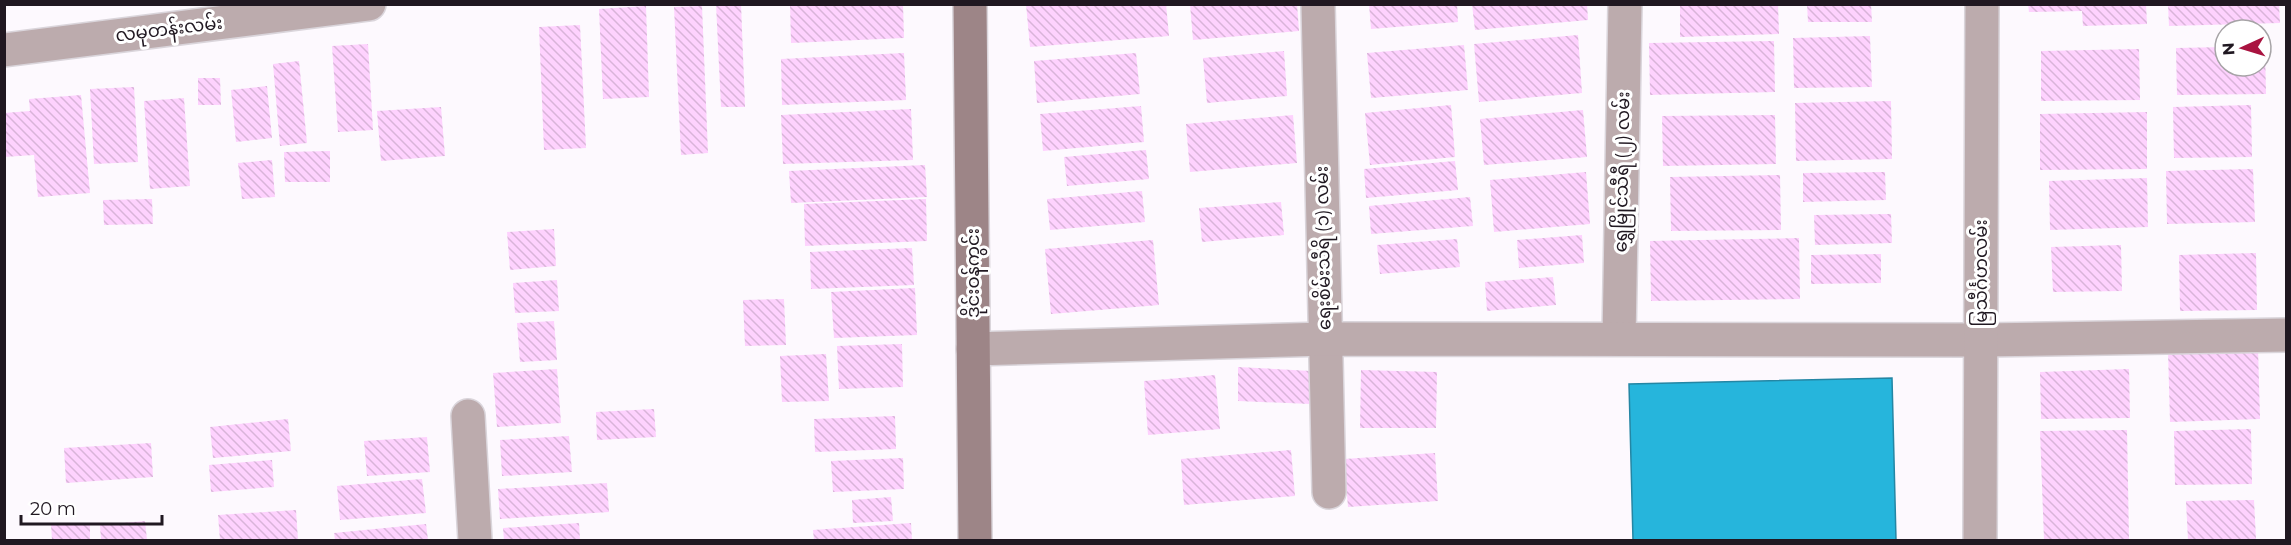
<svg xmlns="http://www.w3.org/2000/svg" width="2291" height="545" font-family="Montserrat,'Noto Sans Myanmar',sans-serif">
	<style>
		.water { fill: #26b5dc; stroke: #2486a4; stroke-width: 1.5 }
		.building { fill: url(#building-back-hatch) }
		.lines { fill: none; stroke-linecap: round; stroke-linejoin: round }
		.street-casing { stroke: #dad5db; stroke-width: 36 }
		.secondary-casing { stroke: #dad5db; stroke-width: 36 }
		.street { stroke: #bcabad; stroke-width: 33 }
		.secondary { stroke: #9d8587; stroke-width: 33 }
		.labels { text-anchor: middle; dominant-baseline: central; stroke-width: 6; stroke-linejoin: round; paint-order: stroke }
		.street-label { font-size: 18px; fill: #201821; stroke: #fff }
	</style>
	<defs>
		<pattern id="building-back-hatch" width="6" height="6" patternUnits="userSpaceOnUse" patternTransform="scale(1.5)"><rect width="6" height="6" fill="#fed2fe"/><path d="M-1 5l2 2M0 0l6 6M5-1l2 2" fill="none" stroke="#d9b4d9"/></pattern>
	</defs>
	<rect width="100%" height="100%" fill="#fdf9fe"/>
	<polygon class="water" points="1892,378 1896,540 1633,540 1629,384"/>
	<g class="building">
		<polygon points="716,4 741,4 745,107 721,107"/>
		<polygon points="790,4 903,4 904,38 791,43"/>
		<polygon points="1026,4 1166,4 1169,36 1030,47"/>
		<polygon points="1190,4 1297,4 1299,31 1193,40"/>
		<polygon points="1369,4 1457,4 1458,22 1371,29"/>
		<polygon points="1472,4 1587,4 1588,20 1475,30"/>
		<polygon points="1680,4 1778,4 1779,34 1680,37"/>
		<polygon points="1807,4 1871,4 1872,22 1808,22"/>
		<polygon points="2028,4 2146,4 2147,24 2083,26 2082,11 2029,12"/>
		<polygon points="2168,4 2279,4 2280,23 2169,26"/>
		<polygon points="646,6 649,97 603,99 599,9"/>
		<polygon points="702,6 708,153 681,155 674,7"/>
		<polygon points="580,25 586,148 544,150 539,27"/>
		<polygon points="1578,35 1582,93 1479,102 1474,44"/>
		<polygon points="1870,36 1872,87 1794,88 1793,38"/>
		<polygon points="1774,41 1775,92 1650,95 1649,43"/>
		<polygon points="368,44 373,130 338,132 332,46"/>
		<polygon points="1464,45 1468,90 1371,98 1367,53"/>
		<polygon points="2225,47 2225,66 2261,66 2261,47 2265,47 2266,94 2177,95 2176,48"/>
		<polygon points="2139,49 2140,100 2041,101 2041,51"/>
		<polygon points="1284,51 1287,96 1207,103 1203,58"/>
		<polygon points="904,53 906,100 782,105 781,59"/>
		<polygon points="1136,53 1140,94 1037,103 1034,61"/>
		<polygon points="299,61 307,143 280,146 273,64"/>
		<polygon points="198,78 220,78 221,105 198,105"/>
		<polygon points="267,86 272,138 236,142 231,90"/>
		<polygon points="134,87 138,162 94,164 90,89"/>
		<polygon points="81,95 90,193 38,197 34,155 4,157 4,113 30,111 29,99"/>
		<polygon points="184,98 190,186 150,189 144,101"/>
		<polygon points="1891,101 1892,159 1796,161 1795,103"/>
		<polygon points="1451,105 1455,157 1370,165 1365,113"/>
		<polygon points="2251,105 2252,157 2174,158 2173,107"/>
		<polygon points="1141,106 1144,142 1043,151 1040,114"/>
		<polygon points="441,107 445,156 381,161 377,111"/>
		<polygon points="911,109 913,160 783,164 781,115"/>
		<polygon points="1583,110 1587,157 1484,165 1480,119"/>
		<polygon points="2147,112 2147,169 2040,170 2040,114"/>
		<polygon points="1293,115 1297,163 1190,172 1186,124"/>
		<polygon points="1775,115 1776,164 1663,166 1662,116"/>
		<polygon points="1146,150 1149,179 1067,186 1064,157"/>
		<polygon points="330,151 330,182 285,182 284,152"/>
		<polygon points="272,160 275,197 242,199 238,163"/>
		<polygon points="1455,161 1458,190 1366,198 1364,169"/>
		<polygon points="925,165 927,197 791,203 789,171"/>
		<polygon points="2253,169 2255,222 2167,224 2166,171"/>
		<polygon points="1586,172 1590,224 1494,232 1490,180"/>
		<polygon points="1885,172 1886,200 1803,202 1803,173"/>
		<polygon points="1780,175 1781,230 1671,231 1670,177"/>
		<polygon points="2147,178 2148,227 2050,230 2049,181"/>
		<polygon points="1142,191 1145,222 1050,230 1047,199"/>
		<polygon points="1470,197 1473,226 1371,234 1369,206"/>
		<polygon points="152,199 153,224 104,225 103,200"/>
		<polygon points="926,199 927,241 805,246 804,204"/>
		<polygon points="1281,202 1284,235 1202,242 1199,208"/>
		<polygon points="1891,214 1892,243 1815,245 1814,215"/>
		<polygon points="554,229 556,266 510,270 507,232"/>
		<polygon points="1582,235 1584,263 1519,268 1517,240"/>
		<polygon points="1799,238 1800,299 1651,301 1650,241"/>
		<polygon points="1457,239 1460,267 1380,274 1377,245"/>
		<polygon points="1153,240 1159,305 1051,314 1045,249"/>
		<polygon points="2121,245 2122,291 2053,292 2051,247"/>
		<polygon points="912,248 914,285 811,289 810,252"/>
		<polygon points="2256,253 2257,310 2180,311 2179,255"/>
		<polygon points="1881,254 1881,283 1811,284 1811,255"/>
		<polygon points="1553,277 1556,305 1487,311 1485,282"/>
		<polygon points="557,280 559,311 515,313 513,283"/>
		<polygon points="915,288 917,335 834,338 831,292"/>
		<polygon points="784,299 786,345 745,346 743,300"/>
		<polygon points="554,321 557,360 520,362 517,323"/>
		<polygon points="902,344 903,387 839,389 837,346"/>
		<polygon points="2258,348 2260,419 2170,422 2168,350"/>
		<polygon points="826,354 829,401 782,402 780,356"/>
		<polygon points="1238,367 1311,371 1310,404 1238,401"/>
		<polygon points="557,369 561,423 497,427 493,373"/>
		<polygon points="2129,369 2130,418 2041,419 2040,372"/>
		<polygon points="1361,370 1437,372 1436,428 1360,428"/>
		<polygon points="1215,375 1220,429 1148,435 1144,381"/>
		<polygon points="654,409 656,437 597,440 596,412"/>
		<polygon points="895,416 896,449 815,452 814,419"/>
		<polygon points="288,419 291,451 213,458 210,427"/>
		<polygon points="2251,429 2252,484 2175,485 2174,431"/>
		<polygon points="2127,430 2129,539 2044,540 2040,431"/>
		<polygon points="569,436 572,472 502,476 500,440"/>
		<polygon points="427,437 430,472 367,476 364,441"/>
		<polygon points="151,443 153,477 66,483 64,448"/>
		<polygon points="1291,450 1295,496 1184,505 1181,459"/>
		<polygon points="1435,453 1438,501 1348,507 1344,459"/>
		<polygon points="903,458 904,489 833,492 831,461"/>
		<polygon points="272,460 274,487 211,492 209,465"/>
		<polygon points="422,479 426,513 340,520 337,486"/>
		<polygon points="607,483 609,512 500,519 498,489"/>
		<polygon points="891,497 893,521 853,523 852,500"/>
		<polygon points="2254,500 2256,539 2188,540 2186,501"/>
		<polygon points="296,510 298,540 220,540 218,515"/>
		<polygon points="145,521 147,540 101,540 100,525"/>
		<polygon points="90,523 90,540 52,540 51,524"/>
		<polygon points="579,523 580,540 504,540 503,528"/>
		<polygon points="911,523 912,540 814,540 813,530"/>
		<polygon points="426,524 428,540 335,540 334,533"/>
	</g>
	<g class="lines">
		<g class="street-casing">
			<g id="street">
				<polyline points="1318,4 1329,492"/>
				<polyline points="4,50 369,4"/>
				<polyline points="1619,339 1625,4"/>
				<polyline points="973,349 1326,339 1981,340 2286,335"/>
				<polyline points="468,416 475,540"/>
				<polyline points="1980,540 1982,4"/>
			</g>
		</g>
		<g class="secondary-casing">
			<polyline id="secondary" points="970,4 975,540"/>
		</g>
		<use href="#street" class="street"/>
		<use href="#secondary" class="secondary"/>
	</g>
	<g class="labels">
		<g class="street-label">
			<text transform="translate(169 29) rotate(-7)">လမုတန်းလမ်း</text>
			<text transform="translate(1622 172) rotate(-89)">ရွှေမြိုင်သီရီ (၂) လမ်း</text>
			<text transform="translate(1323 248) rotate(-91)">ရေးစိမ်းသီရိ (၁) လမ်း</text>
			<text transform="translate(973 273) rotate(-90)">ဒိုင်းဝန်ကွင်း</text>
			<text transform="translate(1981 273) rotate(-90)">မြသီင်္ဂဟလမ်း</text>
		</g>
	</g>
	<rect width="2291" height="545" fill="none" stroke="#201821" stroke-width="12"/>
	<g transform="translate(2243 48) rotate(266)"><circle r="28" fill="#ffffff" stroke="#a6a3a6" stroke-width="1.5"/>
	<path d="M0-4.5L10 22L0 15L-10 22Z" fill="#a91340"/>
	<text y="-9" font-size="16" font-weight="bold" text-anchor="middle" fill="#201821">N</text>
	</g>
	<path d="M21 515v9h141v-9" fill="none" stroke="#201821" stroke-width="3"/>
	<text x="30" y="515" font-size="18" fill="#201821" stroke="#ffffff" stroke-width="4.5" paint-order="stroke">20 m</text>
</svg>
